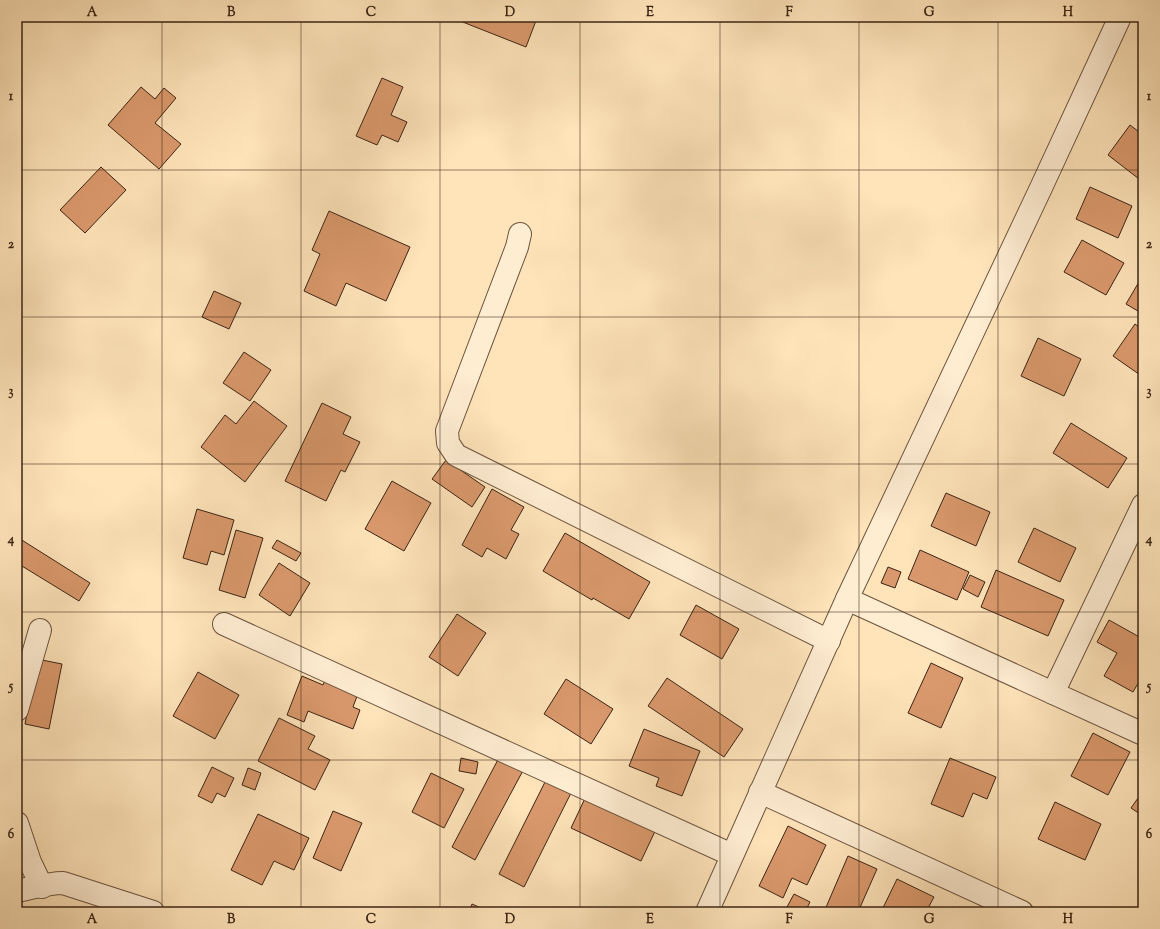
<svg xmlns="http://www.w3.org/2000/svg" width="1160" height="929" font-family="'Sorts Mill Goudy',serif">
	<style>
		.building { fill: #da996c; stroke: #3b2415 }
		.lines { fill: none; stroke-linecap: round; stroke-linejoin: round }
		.minor-casing { stroke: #6c543e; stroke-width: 24 }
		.minor { stroke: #ffedd2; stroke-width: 22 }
		.grid { fill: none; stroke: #3b2415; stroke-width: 1; stroke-opacity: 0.55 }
		.neatline { fill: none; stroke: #3b2415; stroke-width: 1.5 }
		.grid-label { font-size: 13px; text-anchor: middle; font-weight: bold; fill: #3b2415 }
	</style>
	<rect width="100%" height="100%" fill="#ffe4ba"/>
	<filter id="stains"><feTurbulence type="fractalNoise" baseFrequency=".005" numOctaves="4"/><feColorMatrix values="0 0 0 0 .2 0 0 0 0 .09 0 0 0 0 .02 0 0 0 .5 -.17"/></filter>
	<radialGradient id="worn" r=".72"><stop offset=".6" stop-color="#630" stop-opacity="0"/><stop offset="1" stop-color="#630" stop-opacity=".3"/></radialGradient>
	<g class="building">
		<polygon points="450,17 535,17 537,18 526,47"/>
		<polygon points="382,78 403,87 391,115 407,122 398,142 382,135 377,145 356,136"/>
		<polygon points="141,87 155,99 164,88 176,98 155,123 181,144 159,169 108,125"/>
		<polygon points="1130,125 1143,135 1143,182 1108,155"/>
		<polygon points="101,167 126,190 85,233 60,210"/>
		<polygon points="1090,187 1132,206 1118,238 1076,219"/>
		<polygon points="329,211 410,247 386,301 346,283 336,306 304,291 320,254 312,250"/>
		<polygon points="1082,240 1124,263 1106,295 1064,272"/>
		<polygon points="1143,275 1143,314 1126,304"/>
		<polygon points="214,291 241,303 229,329 202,317"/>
		<polygon points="1135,324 1143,330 1143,377 1113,356"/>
		<polygon points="1038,338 1081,359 1064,396 1021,376"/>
		<polygon points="244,352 271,370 250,401 223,383"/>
		<polygon points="254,401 287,426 245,482 201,447 225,415 236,424"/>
		<polygon points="322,403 351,417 343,434 360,442 345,472 341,470 326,501 285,481"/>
		<polygon points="1071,423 1127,458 1108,488 1053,453"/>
		<polygon points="446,460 485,487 472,507 432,479"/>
		<polygon points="392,481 431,503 404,551 365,529"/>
		<polygon points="492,489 524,507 511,530 519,534 506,559 487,548 482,557 462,545"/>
		<polygon points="946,493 990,512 976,546 931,526"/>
		<polygon points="197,509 234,520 224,555 211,551 207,565 183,558"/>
		<polygon points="1034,528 1076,548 1060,582 1018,562"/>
		<polygon points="236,530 263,538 245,598 219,590"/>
		<polygon points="565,533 650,582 629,619 593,598 592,600 543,571"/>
		<polygon points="17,537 90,583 79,601 17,563"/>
		<polygon points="277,540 301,553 296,561 272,548"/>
		<polygon points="920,550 969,572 957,600 908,579"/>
		<polygon points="279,563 310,583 290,616 259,595"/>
		<polygon points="888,567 901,572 895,588 881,583"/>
		<polygon points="996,570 1064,600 1048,636 981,607"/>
		<polygon points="970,575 985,582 978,597 963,589"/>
		<polygon points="696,605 739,629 722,659 680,635"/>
		<polygon points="457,614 486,633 458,676 429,657"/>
		<polygon points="1109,620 1143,639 1143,682 1140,680 1133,692 1104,676 1117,653 1097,642"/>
		<polygon points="37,659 62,664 49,729 25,724"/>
		<polygon points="931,663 963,678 941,728 908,713"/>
		<polygon points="198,672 239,695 215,739 173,716"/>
		<polygon points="327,675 360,688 353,707 360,710 353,729 308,711 304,722 287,715 302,676 323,685"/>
		<polygon points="667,678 743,729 724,757 648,706"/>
		<polygon points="566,679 613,709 591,744 544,714"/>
		<polygon points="279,718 315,736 308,749 330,760 315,790 258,761"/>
		<polygon points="644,729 700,751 682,796 656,786 659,778 629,766"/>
		<polygon points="1093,733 1130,752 1108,795 1071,776"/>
		<polygon points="502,752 526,765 475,860 452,847"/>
		<polygon points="461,758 478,762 476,774 459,771"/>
		<polygon points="950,758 996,777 987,799 973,793 963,817 931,804"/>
		<polygon points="212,767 234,778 225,797 217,793 212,803 198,796"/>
		<polygon points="248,768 261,773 255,790 242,785"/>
		<polygon points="431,773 464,789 444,828 412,812"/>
		<polygon points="548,776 573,789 524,887 499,874"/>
		<polygon points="1143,791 1143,816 1131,808"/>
		<polygon points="588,792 658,825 641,861 571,828"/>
		<polygon points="1055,802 1101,824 1085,860 1038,839"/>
		<polygon points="333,811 362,823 341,871 313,858"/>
		<polygon points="258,814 309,838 294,870 274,861 262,885 231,870"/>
		<polygon points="788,826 826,845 807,885 792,878 783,898 759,886"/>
		<polygon points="848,856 877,869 858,912 824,912"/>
		<polygon points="897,879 934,897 926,912 881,912"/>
		<polygon points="794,894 810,902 805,912 797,912 787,907"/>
		<polygon points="472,904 490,912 469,912"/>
		<polygon points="952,907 968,912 950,912"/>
	</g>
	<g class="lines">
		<g class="minor-casing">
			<g id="minor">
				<polyline points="520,234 517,247 447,431 448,443 456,455 829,641"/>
				<polyline points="847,599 1143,734"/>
				<polyline points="224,624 732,855"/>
				<polyline points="1053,693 1143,505"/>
				<polyline points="17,710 40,630"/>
				<polyline points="760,792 1022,912"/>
				<polyline points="17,823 30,862 42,887"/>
				<path d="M 17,891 C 32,888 48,883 63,883 L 153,912"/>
				<polyline points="707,912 847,599 1040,190 1120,17"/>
			</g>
		</g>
		<use href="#minor" class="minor"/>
	</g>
	<path class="grid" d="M 162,17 L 162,912M 301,17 L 301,912M 440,17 L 440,912M 580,17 L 580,912M 720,17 L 720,912M 859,17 L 859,912M 998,17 L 998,912M 17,170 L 1143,170M 17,317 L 1143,317M 17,464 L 1143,464M 17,612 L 1143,612M 17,760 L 1143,760"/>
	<rect width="1160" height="929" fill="none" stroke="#ffe4ba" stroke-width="44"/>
	<rect x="22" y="22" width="1116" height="885" class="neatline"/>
	<g class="grid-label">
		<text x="92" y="16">A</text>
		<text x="231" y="16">B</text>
		<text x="371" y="16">C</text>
		<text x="510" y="16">D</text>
		<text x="650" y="16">E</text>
		<text x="789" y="16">F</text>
		<text x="929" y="16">G</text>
		<text x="1068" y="16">H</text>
		<text x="11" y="100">1</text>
		<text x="1149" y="100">1</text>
		<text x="11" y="248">2</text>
		<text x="1149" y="248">2</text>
		<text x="11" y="395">3</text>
		<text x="1149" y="395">3</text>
		<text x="11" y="543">4</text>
		<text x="1149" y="543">4</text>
		<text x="11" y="690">5</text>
		<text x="1149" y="690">5</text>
		<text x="11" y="838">6</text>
		<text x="1149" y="838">6</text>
		<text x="92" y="923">A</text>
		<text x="231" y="923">B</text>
		<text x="371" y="923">C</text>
		<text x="510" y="923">D</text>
		<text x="650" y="923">E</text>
		<text x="789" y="923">F</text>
		<text x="929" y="923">G</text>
		<text x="1068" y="923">H</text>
	</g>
	<rect width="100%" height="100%" filter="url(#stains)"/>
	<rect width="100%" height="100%" fill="url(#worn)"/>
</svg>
